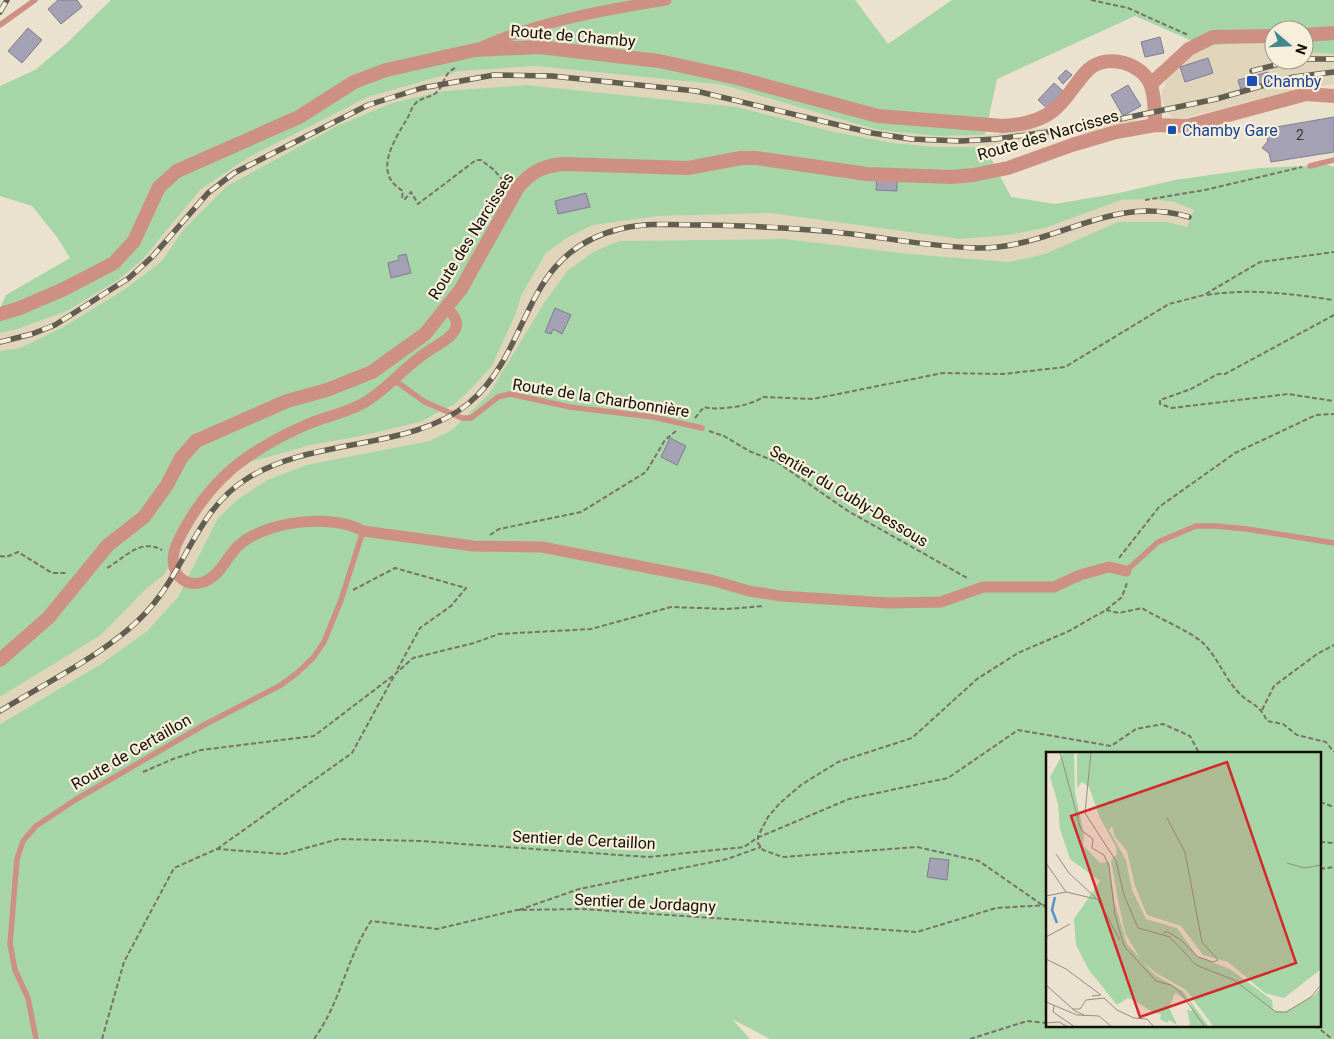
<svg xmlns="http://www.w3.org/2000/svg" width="1334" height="1039" font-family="Roboto,sans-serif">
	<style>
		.built { fill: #e0d5ba }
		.green { fill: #a6d5a8; fill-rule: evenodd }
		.building { fill: #a4a1b5; stroke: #7f7d90 }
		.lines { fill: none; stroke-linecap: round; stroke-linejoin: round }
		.path { stroke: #787366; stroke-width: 2; stroke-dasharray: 5 2.5; stroke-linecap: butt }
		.service { stroke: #ce9083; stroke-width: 5.5 }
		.minor { stroke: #ce9083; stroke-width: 11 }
		.tertiary { stroke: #ce9083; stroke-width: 14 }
		.rail-casing { stroke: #635e53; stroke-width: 5.5 }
		.rail { stroke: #f8efdb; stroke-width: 4; stroke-dasharray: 11; stroke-linecap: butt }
		.transit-dot { fill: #1a4fb4; stroke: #f8efdb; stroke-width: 2 }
		.labels { text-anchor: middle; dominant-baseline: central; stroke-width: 4.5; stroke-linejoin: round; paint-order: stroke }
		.number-label { font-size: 14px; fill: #373434 }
		.street-label { font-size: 16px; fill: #131009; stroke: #f8efdb }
		.transit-label { font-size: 16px; fill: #164399; stroke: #f8efdb; text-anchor: start }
		.inset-river { fill: none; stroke: #5393d1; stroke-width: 2.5 }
		.inset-road { fill: none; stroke: #948e7f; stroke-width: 1 }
		.view { fill: #d62828; fill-opacity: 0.15; stroke: #d62828; stroke-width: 2.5 }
		.inset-edge { fill: none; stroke: #131009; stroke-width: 2.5 }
	</style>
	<rect width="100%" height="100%" fill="#eae2ce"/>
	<g class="built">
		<polygon points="1251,42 1274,42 1274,60 1304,60 1304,52 1334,54 1334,84 1302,89 1184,118 1174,119 1169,114 1160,97 1170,71 1204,46"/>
		<polygon points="536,66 723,85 878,130 938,136 985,135 1082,123 1123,118 1144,112 1133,123 1115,129 985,147 937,147 893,143 835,132 737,107 527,85 442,91 392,103 337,126 227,186 183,230 162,261 125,289 65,326 20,348 0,351 0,333 16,330 67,311 118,280 142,260 201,189 251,156 368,97 459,71"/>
		<polygon points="1152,199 1173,202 1194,210 1187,227 1168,222 1118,222 1045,254 1009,262 910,254 785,239 619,241 593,252 567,271 544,303 489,395 452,430 429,441 306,465 267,480 238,499 218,518 178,597 146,632 101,664 0,724 0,697 101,635 147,588 164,575 197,514 229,476 247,463 311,445 356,437 436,415 467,393 492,366 516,313 521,296 546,253 565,239 593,225 659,216 770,213 960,239 1009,235 1045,228 1121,200"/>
	</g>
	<g class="green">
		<polygon points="111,0 855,0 888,44 952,0 1334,0 1334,54 1304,52 1304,30 1274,30 1251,42 1204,46 1135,16 997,79 985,135 938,136 878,130 723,85 536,66 459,71 368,97 251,156 201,189 142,260 118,280 67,311 15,330 0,333 0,308 6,295 70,258 57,237 32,206 0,196 0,86 35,70 66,44"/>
		<path d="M 527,85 L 737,107 L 835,132 L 893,143 L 937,147 L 985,147 L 1011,197 L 1055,204 L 1119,193 L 1175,180 L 1260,168 L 1328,165 L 1334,167 L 1334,1039 L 770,1039 L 732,1019 L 750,1039 L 0,1039 L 0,724 L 101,664 L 146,632 L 178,597 L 218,518 L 238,499 L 267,480 L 306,465 L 429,441 L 452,430 L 489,394 L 544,303 L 567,271 L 593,252 L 619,241 L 785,239 L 910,254 L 1009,262 L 1045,254 L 1118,222 L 1168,222 L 1187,227 L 1194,210 L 1174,202 L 1152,199 L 1121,200 L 1045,228 L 1009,235 L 960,239 L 770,213 L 659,216 L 593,225 L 565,239 L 546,253 L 521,296 L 516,313 L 492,366 L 467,393 L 453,405 L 420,422 L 356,437 L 311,445 L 247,463 L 229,476 L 197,514 L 164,575 L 147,588 L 101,635 L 0,697 L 0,351 L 20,348 L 65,326 L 125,289 L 162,261 L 183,230 L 227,186 L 337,126 L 392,103 L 442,91 ZM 1048,753 L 1320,753 L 1320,1025 L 1048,1025 Z"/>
	</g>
	<g class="building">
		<polygon points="58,0 77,0 82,7 61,24 48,9"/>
		<polygon points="28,28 42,40 22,63 8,51"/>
		<polygon points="1160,37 1164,53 1145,57 1141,42"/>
		<polygon points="1208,58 1213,73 1185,82 1180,67"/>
		<polygon points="1066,70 1072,75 1063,84 1058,78"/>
		<polygon points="1268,72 1270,80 1241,90 1238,80"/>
		<polygon points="1054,83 1064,92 1048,109 1038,100"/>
		<polygon points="1128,85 1141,106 1123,116 1111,95"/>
		<polygon points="1334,117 1334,152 1271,162 1269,153 1262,148 1268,141 1265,129"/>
		<polygon points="877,178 897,179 897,191 876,190"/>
		<polygon points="586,193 590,207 558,214 555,201"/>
		<polygon points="406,254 411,273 391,278 388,263 399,260 398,256"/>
		<polygon points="555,308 571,315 562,334 553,329 551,334 545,332"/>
		<polygon points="670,438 686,446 677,465 661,457"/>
		<polygon points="930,858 949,860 947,880 927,877"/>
	</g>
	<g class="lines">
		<g class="path">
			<polyline points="1091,0 1128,8 1188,35"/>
			<path d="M 455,68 C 442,75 446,83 437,92 C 431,98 420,97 414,105 C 411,109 410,114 407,119 C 394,141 372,173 403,191 L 402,198 L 405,199 L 411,192 L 418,204 L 476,160 L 481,160 L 494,170 L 506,184"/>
			<polyline points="1145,200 1205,190 1302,167"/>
			<path d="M 1207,295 C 1250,288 1291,294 1334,300"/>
			<polyline points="1334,315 1225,374 1218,374 1191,389 1160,400 1160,404 1172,408 1288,394 1334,401"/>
			<path d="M 695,418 L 704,407 C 719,411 751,406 763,397 L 813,399 L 943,373 L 1003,374 L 1065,367 L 1169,304 L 1204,295 L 1260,262 L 1334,252"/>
			<polyline points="709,431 724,436 749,451 777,462 848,511 969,579"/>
			<polyline points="490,535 499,529 581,512 646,472 665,440 676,431"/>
			<polyline points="0,556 6,557 18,552 52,573 68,573"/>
			<polyline points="1119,558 1159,507 1235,453 1316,415 1334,414"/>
			<path d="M 107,568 C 126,557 140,538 162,550"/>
			<polyline points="353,590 395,568 466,588 451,606 420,628 396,672"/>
			<path d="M 1106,610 L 1119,613 L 1142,608 C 1158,618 1189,631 1202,642 C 1217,656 1224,677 1238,692 C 1249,704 1260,704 1267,721 L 1283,724 L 1297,735 L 1326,742 L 1334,752"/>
			<polyline points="1262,710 1274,686 1317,654 1334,645"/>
			<polyline points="143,772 173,759 201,750 314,736 394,675 413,658 474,643 499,634 591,629 671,607 727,609 764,606"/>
			<polyline points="1320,802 1334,807"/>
			<polyline points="1320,842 1334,843"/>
			<polyline points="217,849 352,753 394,676"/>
			<polyline points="1320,869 1334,867"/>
			<polyline points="1048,909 979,861 917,847 783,857 763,850 758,843 758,836 768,817 780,803 801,785 838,762 912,738 977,679 1018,653 1069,631 1106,610 1122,597 1127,583"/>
			<polyline points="519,910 579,889 727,859 761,847"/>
			<polyline points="1087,1025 1123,1025"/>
			<polyline points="1315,1025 1332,1039"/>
			<polyline points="102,1039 124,962 174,868 217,849 284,854 339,839 420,841 648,857 744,847 757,838 849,799 948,778 1018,730 1111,746 1136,729 1163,724 1190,736 1199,753"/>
			<path d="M 314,1039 C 341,1002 346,959 371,921 L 437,929 L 517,910 L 582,909 L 917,932 L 996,908 L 1048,905"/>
			<polyline points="970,1039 1027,1021 1048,1023"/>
		</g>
		<g class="service">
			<polyline points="0,25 35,0"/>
			<polyline points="1310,166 1334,160"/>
			<polyline points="394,380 425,402 462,418 471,418 498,397 510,394 570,407 653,417 702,428"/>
			<polyline points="1126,571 1158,542 1196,526 1216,526 1247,529 1334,543"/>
			<polyline points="36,1039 28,998 15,970 10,944 17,859 23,841 36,826 75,800 204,725 281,685 297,673 313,658 324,642 341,600 363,531"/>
		</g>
		<g class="minor">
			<path d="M 479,48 C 537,22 603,10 666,0"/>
			<path d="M 447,309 C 453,314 458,319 456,328 C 452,338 439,344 430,350 C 405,365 388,390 362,404 C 347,412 329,416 313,422 C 291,431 268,443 249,456 C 219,476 195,507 179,539 C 172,552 169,570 183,580 C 190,585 201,584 208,580 C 222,572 227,557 238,546 C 264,521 333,513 363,531 L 473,546 L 542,547 L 711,580 L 749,591 L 781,596 L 888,603 L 941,602 L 983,587 L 1054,587 L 1080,575 L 1109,567 L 1126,571"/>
		</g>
		<g class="tertiary">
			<polyline points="1304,35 1334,33"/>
			<polyline points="1151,84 1189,49 1213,37 1274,36"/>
			<path d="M 0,314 L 20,308 L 64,289 L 114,263 L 134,241 L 159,187 L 177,171 L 299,117 L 354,82 L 386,70 L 475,50 L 539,47 L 659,61 L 737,78 L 878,116 L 1003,126 C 1021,125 1039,122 1054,110 C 1068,99 1076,81 1089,69 C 1108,53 1143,63 1151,86 C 1155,98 1155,112 1155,125"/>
			<path d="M 0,660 L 48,618 L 108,545 L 144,517 L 167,485 L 181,458 L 196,441 L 287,401 L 327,390 L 372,372 L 425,334 L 461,289 L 517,189 C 530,172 542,166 563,164 L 688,168 L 741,158 L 756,158 L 867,174 L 951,177 L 973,175 L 1008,168 L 1072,145 L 1116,132 L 1155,125 L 1187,126 L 1306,94 L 1334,96"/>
		</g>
		<g class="rail-casing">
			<g id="rail">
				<polyline points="0,12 7,0"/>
				<polyline points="1304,59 1334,59"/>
				<polyline points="1252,71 1294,60"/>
				<polyline points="0,342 32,334 55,325 129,278 152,257 208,193 234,173 368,105 422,88 494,75 552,76 696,91 872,133 911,139 961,141 996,139 1077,128 1216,99 1294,77 1334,72"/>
				<path d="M 0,711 C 47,682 114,650 150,608 C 186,567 198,510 245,480 C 312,436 410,452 469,403 C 534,348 520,253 620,229 C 648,222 677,225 704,225 C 754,226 802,228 852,234 C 893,239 935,247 977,248 C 1055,249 1108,193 1189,217"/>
			</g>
		</g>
		<use href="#rail" class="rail"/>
	</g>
	<g class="transit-dot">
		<rect x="1246" y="75" width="12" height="12" rx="2.5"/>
		<rect x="1167" y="125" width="10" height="10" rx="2.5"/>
	</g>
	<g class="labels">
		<g class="number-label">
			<text x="1300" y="135">2</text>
		</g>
		<g class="street-label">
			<text transform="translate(573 36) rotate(5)">Route de Chamby</text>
			<text transform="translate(1048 135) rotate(-16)">Route des Narcisses</text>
			<text transform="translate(471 236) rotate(-58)">Route des Narcisses</text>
			<text transform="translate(601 398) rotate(9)">Route de la Charbonnière</text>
			<text transform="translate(849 496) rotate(31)">Sentier du Cubly-Dessous</text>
			<text transform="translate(131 752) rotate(-30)">Route de Certaillon</text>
			<text transform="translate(584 840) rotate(3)">Sentier de Certaillon</text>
			<text transform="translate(645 903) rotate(3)">Sentier de Jordagny</text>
		</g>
		<g class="transit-label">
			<text x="1263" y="81">Chamby</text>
			<text x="1182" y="130">Chamby Gare</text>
		</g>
	</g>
	<g transform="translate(1046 752)">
		<rect width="275" height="275" fill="#eae2ce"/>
		<path d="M 18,0 L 28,0 L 29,41 L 38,81 L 37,93 L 54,111 L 63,110 L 69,152 L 81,192 L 109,223 L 137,239 L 163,275 L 140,275 L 144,272 L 141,258 L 147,259 L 143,249 L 129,241 L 123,255 L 131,273 L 123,268 L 121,271 L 114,267 L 115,262 L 108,261 L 89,249 L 82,246 L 71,253 L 43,218 L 30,193 L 28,167 L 54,129 L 24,107 L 14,77 L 12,52 L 4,25 ZM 31,0 L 275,0 L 275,217 L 238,246 L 219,241 L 182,210 L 157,203 L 135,174 L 101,163 L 89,134 L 81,99 L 69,85 L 66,74 L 63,78 L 80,108 L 86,138 L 100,167 L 131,176 L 151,204 L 184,217 L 226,248 L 227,258 L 239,260 L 269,243 L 275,235 L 275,275 L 168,275 L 140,238 L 110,221 L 95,208 L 79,181 L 72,148 L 65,109 L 71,102 L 70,95 L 54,66 L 43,35 L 36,30 L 31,36 Z" fill="#a6d5a8"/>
		<path class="inset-river" d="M 9,145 L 6,158 L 11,171"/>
		<path class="inset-road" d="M 14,0 L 35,78 L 47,87M 45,0 L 39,61 L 70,109 L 78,143 L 92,176 L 124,185 L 150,213 L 188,228 L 230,260 L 240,260 L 265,245 L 275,233M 47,87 L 46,96 L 58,103 L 63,114 L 69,163 L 78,194 L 110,229 L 125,233 L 134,240 L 159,275M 10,102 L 23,121 L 52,148 L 74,188M 0,111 L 20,140M 241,111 L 258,116 L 275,113M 0,144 L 20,140 L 50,147M 117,182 L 120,179 L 135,188 L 152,205 L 167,210 L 172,208 L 156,190 L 139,100 L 121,66M 0,185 L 24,172M 0,207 L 20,217 L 55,243 L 46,244M 0,233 L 29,259 L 38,263M 0,250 L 31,263 L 53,264 L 66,275M 8,254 L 7,260 L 29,275M 26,257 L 34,257 L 40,248 L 58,246 L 71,258 L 88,266 L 101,267 L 108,275M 0,271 L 13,270 L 22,275"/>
		<path class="view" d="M 181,10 L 250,211 L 94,265 L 25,64 Z"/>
		<rect width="275" height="275" class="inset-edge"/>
	</g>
	<g transform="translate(1289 45) rotate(109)"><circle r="24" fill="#f8efdb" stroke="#9c9687"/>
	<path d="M0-4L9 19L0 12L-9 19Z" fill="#41898e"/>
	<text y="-8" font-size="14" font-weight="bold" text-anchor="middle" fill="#131009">N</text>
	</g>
</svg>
